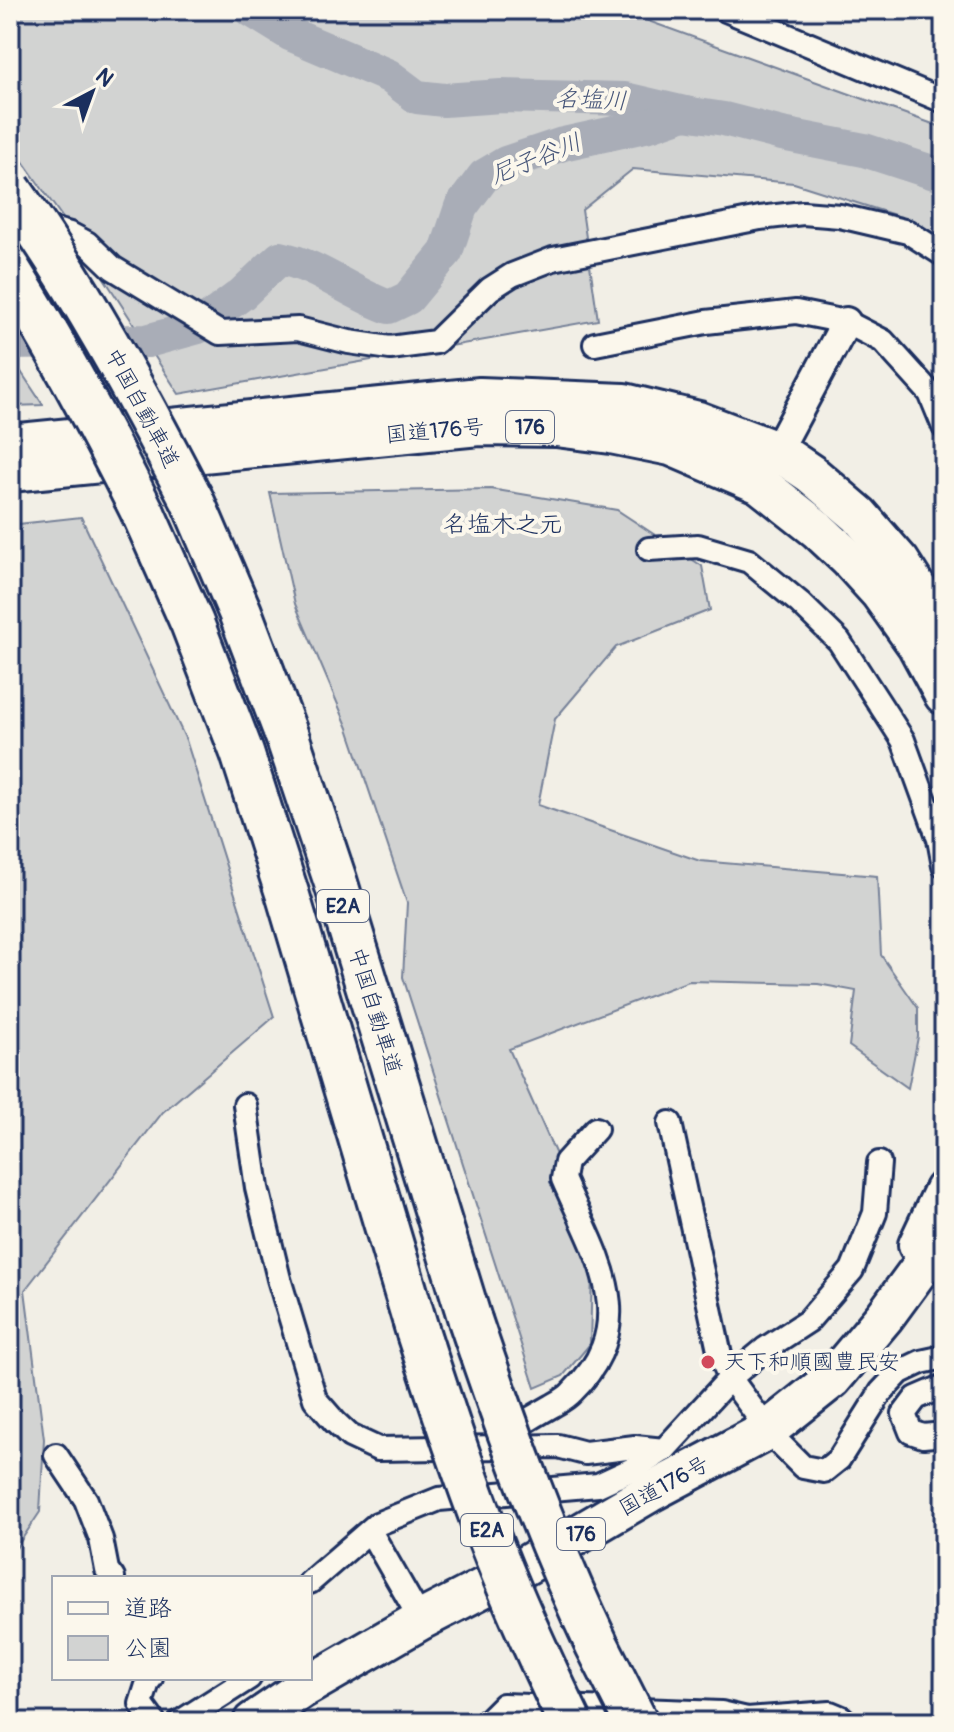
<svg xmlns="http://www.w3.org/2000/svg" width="954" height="1732" font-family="Pangolin,'Klee One',sans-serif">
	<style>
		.green { fill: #d2d3d2; stroke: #768198; stroke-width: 2 }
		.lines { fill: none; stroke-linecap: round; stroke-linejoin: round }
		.river { stroke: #a9adb7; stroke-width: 34 }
		.minor-casing { stroke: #1b2f5e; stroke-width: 28 }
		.tertiary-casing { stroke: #1b2f5e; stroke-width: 34 }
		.trunk-casing { stroke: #1b2f5e; stroke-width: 44 }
		.motorway-casing { stroke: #1b2f5e; stroke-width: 48 }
		.minor { stroke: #fbf7ec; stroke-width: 22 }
		.tertiary { stroke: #fbf7ec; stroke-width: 28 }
		.trunk { stroke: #fbf7ec; stroke-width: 38 }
		.motorway { stroke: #fbf7ec; stroke-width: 42 }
		.motorway-bridge-casing { stroke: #1b2f5e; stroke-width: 48; stroke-linecap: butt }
		.motorway-bridge { stroke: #fbf7ec; stroke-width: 42 }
		.poi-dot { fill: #d1495b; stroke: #fbf7ec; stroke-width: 3 }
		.labels { text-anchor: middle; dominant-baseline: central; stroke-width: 8; stroke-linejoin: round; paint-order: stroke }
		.shield { fill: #fbf7ec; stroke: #5e6b89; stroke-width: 2 }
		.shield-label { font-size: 20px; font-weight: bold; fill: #1b2f5e }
		.street-label { font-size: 22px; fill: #1b2f5e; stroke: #fbf7ec }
		.poi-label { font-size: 22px; fill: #1b2f5e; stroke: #fbf7ec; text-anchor: start }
		.water-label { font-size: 24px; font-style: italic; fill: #465579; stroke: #fbf7ec }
		.neighbourhood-label { font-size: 24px; fill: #1b2f5e; stroke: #fbf7ec }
	</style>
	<rect width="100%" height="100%" fill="#f2efe6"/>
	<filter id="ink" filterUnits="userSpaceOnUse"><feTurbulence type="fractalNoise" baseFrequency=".0125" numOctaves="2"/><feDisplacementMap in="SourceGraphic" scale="16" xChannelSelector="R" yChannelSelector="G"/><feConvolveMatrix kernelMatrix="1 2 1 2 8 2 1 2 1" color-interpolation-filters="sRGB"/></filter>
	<g filter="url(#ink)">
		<g class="green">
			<polygon points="10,10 618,10 944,128 944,244 904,218 794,183 633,169 582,210 598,320 179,394 93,261 10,143"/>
			<polygon points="10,355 43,405 10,406"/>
			<polygon points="491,489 617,510 702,566 710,610 616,647 555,719 538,805 700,861 877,876 881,955 918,1008 918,1037 908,1088 849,1046 856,991 818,984 689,981 509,1049 593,1238 590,1344 563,1376 535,1388 403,977 407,903 348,728 295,604 270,493"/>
			<polygon points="81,517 186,740 274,1017 163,1112 25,1290 44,1439 40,1512 10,1557 10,525"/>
		</g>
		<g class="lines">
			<g class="river">
				<polyline points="251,10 290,34 389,76 417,97 444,100 501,96 625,99 685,113 724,119 782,134 864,150 944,176"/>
				<path d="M 10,343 L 147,341 L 198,327 L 242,294 L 280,258 C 317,265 352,294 389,307 L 408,298 L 446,252 L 461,207 L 484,176 L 506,163 L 563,144 L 650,125 L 685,113"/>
			</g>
			<g class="minor-casing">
				<g id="minor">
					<polyline points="726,10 944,101"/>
					<polyline points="10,228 52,229 70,234 87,243 113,268 220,333 298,329 349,342 390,348 436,342 490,289 512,275 553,259 760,218 803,213 840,216 908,232 944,255"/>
					<polyline points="595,344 706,322 796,312 846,322 883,341 930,393 944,427"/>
					<polyline points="649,549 698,546 749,561 800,603 839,641 903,740 939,839 944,866"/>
					<polyline points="245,1105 257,1188 279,1279 315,1399 335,1422 350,1436 378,1449 558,1446 585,1453 635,1447 664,1450 730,1378 774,1438 803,1467 824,1471 839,1459 881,1392 900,1372 921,1362 944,1357"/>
					<polyline points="670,1123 720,1355 730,1378 765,1349 808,1321 852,1270 875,1213 879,1163"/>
					<polyline points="944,1386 916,1398 904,1414 911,1432 923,1436 944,1434"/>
					<path d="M 504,1434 C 520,1425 536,1415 552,1406 C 559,1402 567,1398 572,1392 C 644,1322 595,1254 563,1179 L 566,1162 L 596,1129"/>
					<polyline points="56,1455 86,1500 101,1539 107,1570 113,1578"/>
					<polyline points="370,1531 421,1620"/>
					<polyline points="310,1582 377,1524 439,1499 598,1485 637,1467 664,1450"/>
					<polyline points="151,1678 148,1682 141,1704 154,1722"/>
					<polyline points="180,1722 249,1678"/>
					<polyline points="489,1722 489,1719 503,1705 721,1713 747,1719 830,1713 842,1718 846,1722"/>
				</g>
			</g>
			<g class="tertiary-casing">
				<polyline id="tertiary" points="769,466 846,322"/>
			</g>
			<g class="trunk-casing">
				<g id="trunk">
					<polyline points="10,444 480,397 624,403 698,421 777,451 811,474 859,515 900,562 944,631"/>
					<polyline points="10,472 479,426 556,427 611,434 671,446 760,484 817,529 849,559 880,593 917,645 944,695"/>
					<polyline points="918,1245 944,1190"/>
					<polyline points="253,1722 300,1690 421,1620 516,1571 649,1493 768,1430 832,1379 885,1316 926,1260 944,1225"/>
				</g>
			</g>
			<g class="motorway-casing">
				<g id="motorway">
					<polyline points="192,500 240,612 288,739 335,880 470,1320"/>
					<polyline points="143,513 192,623 242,753 288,896 418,1333"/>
				</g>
			</g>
			<use href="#minor" class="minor"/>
			<use href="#tertiary" class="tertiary"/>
			<use href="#trunk" class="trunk"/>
			<use href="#motorway" class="motorway"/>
			<g class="motorway-bridge-casing">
				<g id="motorway-bridge">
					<path d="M 10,190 C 80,288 137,394 192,500"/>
					<path d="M 10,272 C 59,350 102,431 143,513"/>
					<path d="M 470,1320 C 507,1430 547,1540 597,1645 C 610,1671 623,1696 636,1722"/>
					<path d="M 418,1333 C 444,1413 470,1493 502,1571 C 523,1622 546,1672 570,1722"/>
				</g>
			</g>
			<use href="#motorway-bridge" class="motorway-bridge"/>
		</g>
	</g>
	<circle class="poi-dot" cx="708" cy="1362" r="8"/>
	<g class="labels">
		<g class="shield">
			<rect x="506" y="411" width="48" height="32" rx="6"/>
			<rect x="317" y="890" width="52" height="32" rx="6"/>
			<rect x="461" y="1514" width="52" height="32" rx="6"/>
			<rect x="557" y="1518" width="48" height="32" rx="6"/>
		</g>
		<g class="shield-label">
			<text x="530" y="427">176</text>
			<text x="343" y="906">E2A</text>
			<text x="487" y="1530">E2A</text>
			<text x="581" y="1534">176</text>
		</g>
		<g class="street-label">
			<text transform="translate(142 408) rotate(62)">中国自動車道</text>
			<text transform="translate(435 431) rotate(-5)">国道176号</text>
			<text transform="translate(375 1011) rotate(73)">中国自動車道</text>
			<text transform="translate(664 1486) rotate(-29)">国道176号</text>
		</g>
		<g class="poi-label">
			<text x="724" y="1362">天下和順國豊民安</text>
		</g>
		<g class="water-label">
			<text transform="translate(591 100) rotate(2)">名塩川</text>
			<text transform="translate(536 159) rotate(-22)">尼子谷川</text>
		</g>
		<g class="neighbourhood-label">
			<text x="503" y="524">名塩木之元</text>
		</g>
	</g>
	<rect width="954" height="1732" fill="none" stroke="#fbf7ec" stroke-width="40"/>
	<rect x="20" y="20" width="914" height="1692" fill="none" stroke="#1b2f5e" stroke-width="3" filter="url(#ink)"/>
	<rect x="52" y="1576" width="260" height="104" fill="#fbf7ec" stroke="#a1a7b3" stroke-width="2"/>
	<rect x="68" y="1602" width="40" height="12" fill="#fbf7ec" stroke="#a1a7b3" stroke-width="2"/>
	<text x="124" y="1616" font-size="24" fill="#1b2f5e">道路</text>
	<rect x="68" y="1636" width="40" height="24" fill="#d2d3d2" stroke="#a1a7b3" stroke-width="2"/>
	<text x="124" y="1656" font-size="24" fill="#1b2f5e">公園</text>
	<g transform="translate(92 92) rotate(41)" stroke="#fbf7ec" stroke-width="6" paint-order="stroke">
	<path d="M0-6L14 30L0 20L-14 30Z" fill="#1b2f5e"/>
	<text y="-12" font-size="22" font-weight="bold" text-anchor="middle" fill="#1b2f5e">N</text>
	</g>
</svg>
